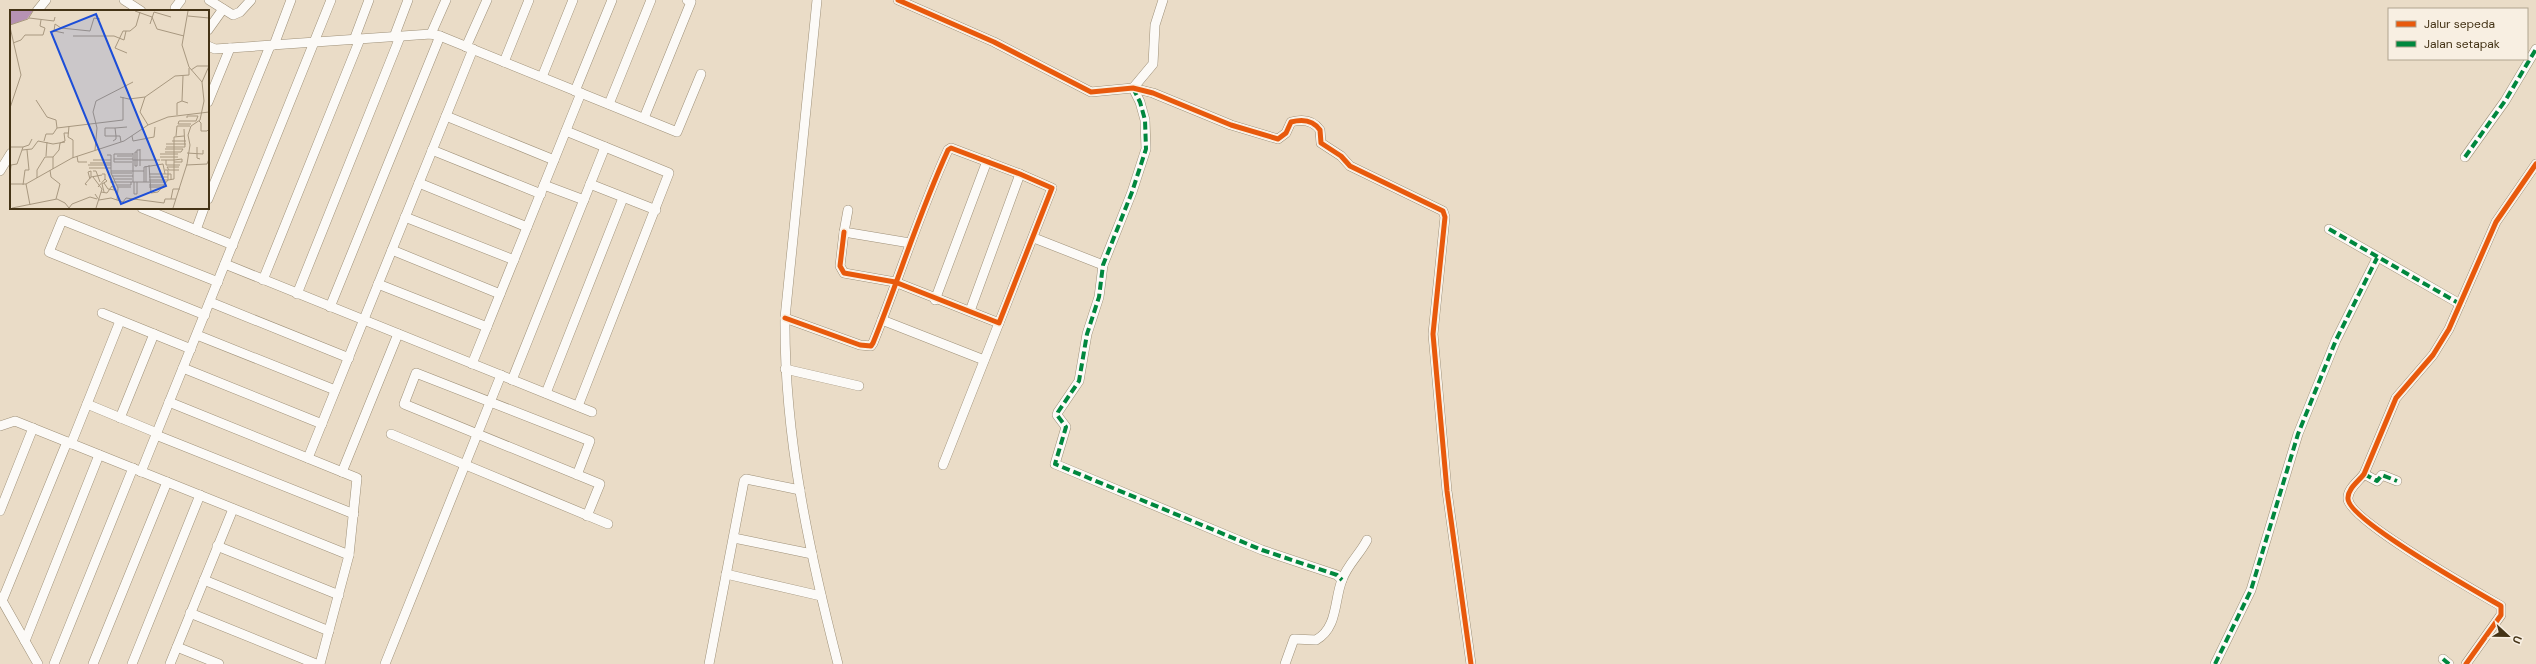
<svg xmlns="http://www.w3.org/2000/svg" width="2536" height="664" font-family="'DM Sans',sans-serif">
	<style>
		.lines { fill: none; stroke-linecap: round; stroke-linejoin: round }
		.minor-casing { stroke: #9e9078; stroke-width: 10 }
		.minor { stroke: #fcfaf7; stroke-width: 9 }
		.quiet { stroke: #00873e; stroke-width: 4; stroke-dasharray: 8 4; stroke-linecap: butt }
		.cycleway-casing { stroke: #f8efe2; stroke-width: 8 }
		.cycleway { stroke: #e8590c; stroke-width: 5 }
		.inset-road { fill: none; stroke: #a89880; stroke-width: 1 }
		.view { fill: #1d4ed8; fill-opacity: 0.15; stroke: #1d4ed8; stroke-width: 2 }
		.inset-edge { fill: none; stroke: #443316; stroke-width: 2 }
	</style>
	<rect width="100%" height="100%" fill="#eadcc7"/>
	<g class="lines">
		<g class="minor-casing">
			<g id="minor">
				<polyline points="124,0 141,11"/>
				<polyline points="209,0 233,15 240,12 251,0"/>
				<path d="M 817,0 L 785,318 C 784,436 809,551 838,664"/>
				<path d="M 898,0 L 994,42 L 1091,92 L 1133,88 L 1153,93 L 1231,125 L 1278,139 L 1286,133 L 1291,122 C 1302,119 1313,120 1320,130 L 1321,143 L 1341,156 L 1350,166 L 1443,211 L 1445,217 L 1433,334 L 1447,491 L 1471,664"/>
				<polyline points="175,8 181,0"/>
				<polyline points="37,11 46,0"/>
				<polyline points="208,30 223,9"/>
				<polyline points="431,34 446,0"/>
				<polyline points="394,37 408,0"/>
				<polyline points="354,40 369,0"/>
				<polyline points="274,45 291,0"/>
				<polyline points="208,46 215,49 431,34 440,36 677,132 701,74"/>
				<polyline points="466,47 487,0"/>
				<polyline points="504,62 529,0"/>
				<polyline points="542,77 573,0"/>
				<polyline points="1133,88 1140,102 1145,120 1146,149 1132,192 1103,265 1099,297 1087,334 1079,381 1058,412 1057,415 1066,427 1055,464 1262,550 1337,575 1342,580"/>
				<polyline points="1133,88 1153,64 1155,25 1163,0"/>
				<polyline points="575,91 612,0"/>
				<polyline points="208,102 230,48"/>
				<polyline points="609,104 651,0"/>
				<polyline points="446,116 554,160"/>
				<polyline points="644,118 691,2 687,0"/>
				<polyline points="566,131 669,173 578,406"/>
				<polyline points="432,150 541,194"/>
				<polyline points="2465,157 2505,101 2536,49"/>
				<polyline points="0,171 11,153"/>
				<polyline points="419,183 527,227"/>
				<polyline points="590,184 656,210"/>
				<polyline points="544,185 584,200"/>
				<polyline points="208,199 270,46"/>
				<polyline points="142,208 196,230"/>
				<polyline points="204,208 196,230 233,245"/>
				<polyline points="848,210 844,232 910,243"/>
				<polyline points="405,217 514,260"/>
				<polyline points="2329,229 2460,304"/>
				<polyline points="1034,238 1103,265"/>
				<polyline points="392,250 500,294"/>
				<polyline points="225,264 592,412"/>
				<polyline points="263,280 360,39"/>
				<polyline points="378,284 487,327"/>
				<polyline points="297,294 400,37"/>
				<polyline points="935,300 987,161"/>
				<polyline points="210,302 349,358"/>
				<polyline points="330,307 440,36"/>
				<polyline points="970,311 1020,174"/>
				<polyline points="102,313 191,349"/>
				<polyline points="205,315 49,252 62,220 218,282"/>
				<path d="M 785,318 L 860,345 L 871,346 L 873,343 C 899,279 919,213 948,150 L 951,148 L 1020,174 L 1052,188 L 999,323 L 895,282 L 844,273 L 840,266 L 844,232"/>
				<polyline points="882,320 984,360"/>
				<polyline points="197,335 335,390"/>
				<polyline points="472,364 581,93"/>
				<polyline points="183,368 322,424"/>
				<polyline points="785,369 859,386"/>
				<polyline points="512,380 605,147"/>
				<polyline points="546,393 623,198"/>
				<polyline points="169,402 357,478 349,555 320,664"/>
				<polyline points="87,404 120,321"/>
				<polyline points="120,418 154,334"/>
				<polyline points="0,426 15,421 349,555"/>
				<polyline points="391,434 608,524"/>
				<polyline points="156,435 354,514"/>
				<polyline points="71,444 87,404 157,433"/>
				<polyline points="308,458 473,49"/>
				<polyline points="943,465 999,323"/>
				<polyline points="141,472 331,0"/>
				<polyline points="342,472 398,334"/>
				<polyline points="2364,474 2377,481 2382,475 2397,481"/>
				<polyline points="577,475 590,441 416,373 404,404 600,484 587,516"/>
				<polyline points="0,511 33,428"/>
				<polyline points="734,538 812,554"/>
				<polyline points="217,546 339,595"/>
				<polyline points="726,574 821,596"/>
				<polyline points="204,580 329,631"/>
				<polyline points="0,597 38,664"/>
				<polyline points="2,601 67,442"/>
				<polyline points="190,613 316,664"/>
				<polyline points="25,641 99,455"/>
				<polyline points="177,647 219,664"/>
				<polyline points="2443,659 2449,664"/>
				<polyline points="54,664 133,468"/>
				<polyline points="93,664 167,482"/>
				<polyline points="132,664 200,495"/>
				<polyline points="170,664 233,509"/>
				<polyline points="385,664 501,375"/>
				<polyline points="709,664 744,481 746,479 800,490"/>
				<path d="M 1285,664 L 1294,639 L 1316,640 C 1338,628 1334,600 1342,580 C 1347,565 1360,554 1367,540"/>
				<polyline points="2215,664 2251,590 2298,434 2336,340 2377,258"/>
				<path d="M 2466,664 L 2501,615 L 2501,606 C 2477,592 2349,520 2348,499 C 2347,489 2359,481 2364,474 L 2396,398 L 2433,355 L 2449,329 L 2496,222 L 2536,164"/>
			</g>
		</g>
		<use href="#minor" class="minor"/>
		<g class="quiet">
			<polyline points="1133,88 1140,102 1145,120 1146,149 1132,192 1103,265 1099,297 1087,334 1079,381 1058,412 1057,415 1066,427 1055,464 1262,550 1337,575 1342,580"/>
			<polyline points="2465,157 2505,101 2536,49"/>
			<polyline points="2329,229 2460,304"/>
			<polyline points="2364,474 2377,481 2382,475 2397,481"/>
			<polyline points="2443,659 2449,664"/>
			<polyline points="2215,664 2251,590 2298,434 2336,340 2377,258"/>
		</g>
		<g class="cycleway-casing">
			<g id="cycleway">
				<path d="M 898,0 L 994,42 L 1091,92 L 1133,88 L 1153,93 L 1231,125 L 1278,139 L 1286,133 L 1291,122 C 1302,119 1313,120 1320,130 L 1321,143 L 1341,156 L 1350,166 L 1443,211 L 1445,217 L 1433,334 L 1447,491 L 1471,664"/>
				<path d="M 785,318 L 860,345 L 871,346 L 873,343 C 899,279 919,213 948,150 L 951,148 L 1020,174 L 1052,188 L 999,323 L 895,282 L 844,273 L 840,266 L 844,232"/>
				<path d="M 2466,664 L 2501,615 L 2501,606 C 2477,592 2349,520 2348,499 C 2347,489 2359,481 2364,474 L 2396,398 L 2433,355 L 2449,329 L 2496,222 L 2536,164"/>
			</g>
		</g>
		<use href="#cycleway" class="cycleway"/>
	</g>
	<g transform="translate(10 10)">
		<rect width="199" height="199" fill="#eadcc7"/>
		<path d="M 0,1 L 23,1 L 17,9 L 0,15 Z" fill="#b692b3"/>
		<path class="inset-road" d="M 125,1 L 142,7 L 147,19 L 174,26M 144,2 L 161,7M 178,6 L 199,8M 19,8 L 44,11 L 45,7M 140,14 L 144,2M 0,15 L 18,9 L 23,1M 0,17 L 11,65 L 0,98M 54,23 L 44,21 L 45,14 L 51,18 L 80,21 L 84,8 L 90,9M 63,26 L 104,26 L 114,30 L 116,21M 3,33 L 11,30 L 15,25 L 33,25 L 35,18 L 30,16 L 31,10M 117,43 L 105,38 L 113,21 L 120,21 L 126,16 L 130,2M 181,60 L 187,56 L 198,56M 173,66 L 172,91 L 178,93M 192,72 L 199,56M 110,87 L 119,89 L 135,87M 26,90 L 37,107 L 46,110 L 47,118M 167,105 L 167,93 L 172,91M 177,108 L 177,106 L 188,106 L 186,111 L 169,111 L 168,114 L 181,114M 189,111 L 191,113 L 191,121 L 197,121 L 199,119M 138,115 L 130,102 L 135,87 L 165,66 L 179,65 L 179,58M 59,116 L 58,127 L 63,130 L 63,148M 105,118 L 117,117M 122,126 L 123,131 L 144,127 L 145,117M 166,126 L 167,116 L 180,116M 34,131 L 36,124 L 43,124 L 47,118 L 113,110 L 113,87M 103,131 L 106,129 L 106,126 L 105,118 L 95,118 L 95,126 L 110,126 L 111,132M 162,131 L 176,131M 156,134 L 176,134M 0,137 L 13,137M 156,137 L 175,137 L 174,119M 187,137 L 187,148 L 190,149M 12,140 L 22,139 L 28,131 L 43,134 L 55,132M 85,140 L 87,118 L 83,102 L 86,91 L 123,72M 155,142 L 171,142 L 173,139 L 155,139M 123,143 L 123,172M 177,143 L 193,144 L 193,140M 150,144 L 168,144M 97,145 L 101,145 L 101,163 L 108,178 L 107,190M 36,146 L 37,132M 67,146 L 68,152 L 77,152M 107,146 L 122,146M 43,147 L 49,140 L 50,133 L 55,131 L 54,123 L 59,123M 150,147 L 168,147M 104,149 L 123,149M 83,150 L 101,150M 123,150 L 150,150M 151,150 L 164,150M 156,150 L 156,155 L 170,155M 164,150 L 172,149 L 172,152 L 164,152M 104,152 L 104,144 L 123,144M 104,152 L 122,152M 80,153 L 101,153M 78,155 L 101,155M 139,155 L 141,183 L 148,182 L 158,170 L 158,160 L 155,160M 176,155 L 197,154 L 199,149M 127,156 L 125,156 L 125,142 L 127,142M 127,156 L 127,140 L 130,140M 130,156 L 130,139M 136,156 L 136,172M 79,158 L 101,158M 40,160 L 41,167 L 50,174 L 46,189M 169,160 L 159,160 L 157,157 L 169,157M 83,161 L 86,161 L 90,172M 101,161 L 134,161M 101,163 L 122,163M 139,164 L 161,164 L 161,170M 0,165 L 1,155 L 7,154 L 13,137 L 19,135 L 22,129M 102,166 L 123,166M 83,167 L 92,179 L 86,198M 139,167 L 158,167M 27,168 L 27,160 L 35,147 L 43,147 L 43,159M 80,169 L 78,162 L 81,161 L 81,167M 104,169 L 122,169M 139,170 L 158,170M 158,170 L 164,169 L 164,127 L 174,126M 100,172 L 139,172M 124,172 L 124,184 L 127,184 L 127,172M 134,172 L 134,157 L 153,154 L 155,164M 139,172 L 156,172M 94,173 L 98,179 L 105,180M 0,174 L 16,174 L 62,148 L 114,131 L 138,115 L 158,107 L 199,102M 16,174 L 20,195M 13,175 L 15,160 L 19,160 L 17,140M 77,175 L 75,174 L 81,167 L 92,165M 107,175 L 121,175 L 121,172M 139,175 L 154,175M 88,177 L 95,169 L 95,164 L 92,164M 108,177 L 121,177M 139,177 L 152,177M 91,182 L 97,183 L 102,176 L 105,180M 94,182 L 92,174 L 97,171 L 95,169M 85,184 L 89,190 L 101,188 L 113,192 L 116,188 L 154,193 L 155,189 L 166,189M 161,189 L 163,179 L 170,179M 2,198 L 47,189 L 55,193 L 59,198M 59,198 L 62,194 L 80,187 L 87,189M 163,198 L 177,154 L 180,135 L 178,125 L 181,116 L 190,110 L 194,91 L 192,72 L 179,57 L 172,35 L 178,1"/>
		<path class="view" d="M 86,4 L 156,176 L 111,194 L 41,22 Z"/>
		<rect width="199" height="199" class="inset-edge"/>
	</g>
	<rect x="2388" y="8" width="140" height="52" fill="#f8efe2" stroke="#b0a490"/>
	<rect x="2396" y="21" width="20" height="6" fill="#e8590c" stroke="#b0a490"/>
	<text x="2424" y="28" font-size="12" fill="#443316">Jalur sepeda</text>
	<rect x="2396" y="41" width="20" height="6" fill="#00873e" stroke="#b0a490"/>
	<text x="2424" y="48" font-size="12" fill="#443316">Jalan setapak</text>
	<g transform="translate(2508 636) rotate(112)" stroke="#f8efe2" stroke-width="3" paint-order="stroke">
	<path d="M0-3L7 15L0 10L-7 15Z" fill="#443316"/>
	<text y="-6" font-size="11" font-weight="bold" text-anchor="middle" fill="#443316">U</text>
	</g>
</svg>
